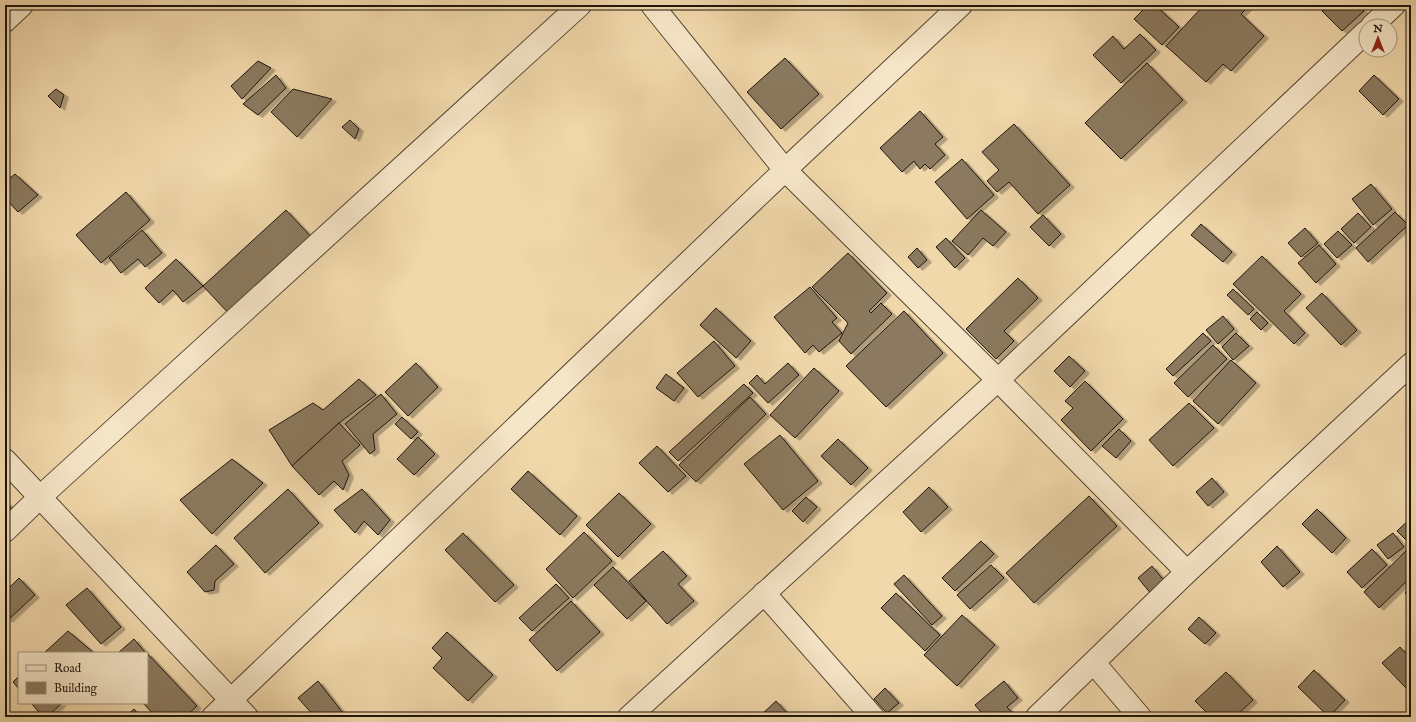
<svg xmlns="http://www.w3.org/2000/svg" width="1416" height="722" font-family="'IM FELL English',serif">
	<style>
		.building { fill: #8b7a5e; stroke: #1c150b; filter: url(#shadow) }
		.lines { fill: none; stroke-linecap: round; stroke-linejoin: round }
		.minor-casing { stroke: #514633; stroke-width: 24 }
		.minor { stroke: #f6e6c8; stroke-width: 22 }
	</style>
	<defs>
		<filter id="shadow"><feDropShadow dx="4.5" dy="2.5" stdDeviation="0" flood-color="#0004"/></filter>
	</defs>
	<rect width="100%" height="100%" fill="#f1d8ab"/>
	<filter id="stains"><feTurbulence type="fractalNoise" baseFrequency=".005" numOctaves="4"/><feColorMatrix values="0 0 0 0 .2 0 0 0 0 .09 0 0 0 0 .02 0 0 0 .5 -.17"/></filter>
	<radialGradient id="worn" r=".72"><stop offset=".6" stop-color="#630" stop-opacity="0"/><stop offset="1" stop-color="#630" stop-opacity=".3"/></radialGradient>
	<g class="building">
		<polygon points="1148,5 1155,5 1179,27 1162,45 1134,19"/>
		<polygon points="1204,5 1250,5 1241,14 1264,36 1231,71 1223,64 1206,82 1166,46"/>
		<polygon points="1328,5 1357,5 1364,11 1342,31 1322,11"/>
		<polygon points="1140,34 1156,50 1121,83 1093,55 1113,36 1124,49"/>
		<polygon points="785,58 819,94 781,129 747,92"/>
		<polygon points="258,61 271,68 242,99 231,86"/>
		<polygon points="1147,63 1183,100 1121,159 1085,123"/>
		<polygon points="276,75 286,88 258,115 243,104"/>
		<polygon points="1374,75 1399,99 1383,115 1359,91"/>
		<polygon points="56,89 64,95 60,108 48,96"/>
		<polygon points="293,89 332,99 297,137 271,112"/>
		<polygon points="920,111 943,137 935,144 945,155 930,169 925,164 920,169 914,161 902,172 880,148"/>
		<polygon points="350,120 359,129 355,139 342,127"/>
		<polygon points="1014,124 1070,185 1038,214 1009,182 997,192 987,181 999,170 982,152"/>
		<polygon points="962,159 994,195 967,219 935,182"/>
		<polygon points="15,174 38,195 18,212 5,198 5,182"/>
		<polygon points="1371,184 1392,209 1373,225 1352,199"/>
		<polygon points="126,192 150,220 101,263 76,235"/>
		<polygon points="286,210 315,241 232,317 203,286"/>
		<polygon points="981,210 1006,232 993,246 983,238 968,255 952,241"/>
		<polygon points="1395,212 1408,225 1368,262 1356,248"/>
		<polygon points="1358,213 1371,227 1354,243 1341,229"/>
		<polygon points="1043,215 1061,234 1049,246 1030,227"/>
		<polygon points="1201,224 1232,252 1223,262 1191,235"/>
		<polygon points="1305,228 1318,243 1301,257 1288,243"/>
		<polygon points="142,230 162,253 145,267 138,259 121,273 109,258"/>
		<polygon points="1338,231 1352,245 1337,258 1324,244"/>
		<polygon points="946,238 965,258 955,268 936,247"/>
		<polygon points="1319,245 1336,264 1316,283 1298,263"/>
		<polygon points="917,248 927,260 918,268 908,257"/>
		<polygon points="848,253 887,293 869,311 871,313 881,303 892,314 851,354 839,341 848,323 812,287"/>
		<polygon points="1262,256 1301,294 1284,311 1305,333 1294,344 1233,284"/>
		<polygon points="176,259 203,286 183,302 173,290 159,303 145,288"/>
		<polygon points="1018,278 1038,298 1004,331 1014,341 996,359 966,329"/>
		<polygon points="810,287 837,318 832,322 842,333 819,352 813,345 805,353 774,317"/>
		<polygon points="1233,289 1254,309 1248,315 1227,295"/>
		<polygon points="1322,293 1357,330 1341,345 1306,308"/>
		<polygon points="716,308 751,341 736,358 700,325"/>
		<polygon points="904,311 943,353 886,407 846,366"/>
		<polygon points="1257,312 1268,323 1261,330 1250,319"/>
		<polygon points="1223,316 1234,329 1218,344 1206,330"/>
		<polygon points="1203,333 1211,341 1173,376 1166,369"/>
		<polygon points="1236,333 1249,346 1233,360 1222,347"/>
		<polygon points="714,341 735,366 698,397 677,373"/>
		<polygon points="1213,345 1227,359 1188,397 1174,383"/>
		<polygon points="1069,356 1085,371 1070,387 1054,371"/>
		<polygon points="1231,360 1256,383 1218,424 1193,401"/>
		<polygon points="416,363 438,387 408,416 385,392"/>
		<polygon points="788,363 799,375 768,403 749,383 757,375 765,384"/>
		<polygon points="814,368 839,391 795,438 770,415"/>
		<polygon points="666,374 684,388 674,401 656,388"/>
		<polygon points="359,379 376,395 339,423 292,466 269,430 313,403 323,410"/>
		<polygon points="1085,381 1123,419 1091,451 1061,420 1073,408 1065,401"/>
		<polygon points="744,384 753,393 678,461 669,452"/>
		<polygon points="381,394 397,414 373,434 375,450 370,454 345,424"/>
		<polygon points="750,397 766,414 696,482 679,465"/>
		<polygon points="1189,403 1214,428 1173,466 1149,440"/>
		<polygon points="402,417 418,432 411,439 395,424"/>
		<polygon points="339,423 360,445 342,461 349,475 343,490 334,481 319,495 292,466"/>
		<polygon points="1119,429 1131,441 1116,458 1102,446"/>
		<polygon points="780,435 818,481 783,510 744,464"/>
		<polygon points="418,437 435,454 414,475 397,459"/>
		<polygon points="838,439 868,468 851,485 821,456"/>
		<polygon points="657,446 686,476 668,492 639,463"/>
		<polygon points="232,459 263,483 212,534 180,500"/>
		<polygon points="528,471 577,516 560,535 511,489"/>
		<polygon points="1212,478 1224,492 1208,506 1196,492"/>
		<polygon points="929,487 948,507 921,532 903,512"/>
		<polygon points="288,489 319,523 265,573 234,538"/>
		<polygon points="362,489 390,520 378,535 364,521 355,533 334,510"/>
		<polygon points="619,493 651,524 618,557 586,525"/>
		<polygon points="1089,496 1117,526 1034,603 1006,573"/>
		<polygon points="806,497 817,507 803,522 792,511"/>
		<polygon points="5,501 12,509 5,515"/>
		<polygon points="1317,509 1346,538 1332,553 1302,524"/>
		<polygon points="1411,518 1411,536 1406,540 1397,531"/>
		<polygon points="584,532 612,561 573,598 546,569"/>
		<polygon points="463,533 514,585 495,602 445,550"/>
		<polygon points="1393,533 1404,547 1388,559 1377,545"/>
		<polygon points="981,541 994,554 955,591 942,578"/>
		<polygon points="216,545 234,564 215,581 214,590 205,592 187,572"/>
		<polygon points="1277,546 1300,572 1283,587 1261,562"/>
		<polygon points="1411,546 1411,577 1379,608 1364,592"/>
		<polygon points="1372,549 1387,565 1362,588 1347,572"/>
		<polygon points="663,551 687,576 678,584 694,601 667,624 629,581"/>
		<polygon points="991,565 1004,578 970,609 957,595"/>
		<polygon points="1152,566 1166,583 1152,595 1138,578"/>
		<polygon points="613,567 646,601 627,619 594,585"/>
		<polygon points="904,575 942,616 932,625 894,584"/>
		<polygon points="19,578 35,595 8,620 5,617 5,592"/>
		<polygon points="556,584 569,598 532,631 519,618"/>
		<polygon points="1411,586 1411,598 1405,593"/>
		<polygon points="87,588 121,627 101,644 66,605"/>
		<polygon points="896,593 940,635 925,651 881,608"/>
		<polygon points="571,601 600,632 557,671 529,640"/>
		<polygon points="962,615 995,645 957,686 924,655"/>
		<polygon points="1199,617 1216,633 1205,644 1188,629"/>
		<polygon points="68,631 94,653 44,653"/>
		<polygon points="447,632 493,675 468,701 433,668 442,658 432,648"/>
		<polygon points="134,639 145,652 144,653 118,653"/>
		<polygon points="1400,647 1411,659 1411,684 1406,688 1382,663"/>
		<polygon points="147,653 197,706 185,717 156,717 143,703 147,703"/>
		<polygon points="1314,670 1345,700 1329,717 1298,687"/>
		<polygon points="1226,672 1253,700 1235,717 1211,717 1195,701"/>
		<polygon points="19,676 19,689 13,682"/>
		<polygon points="318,681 346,717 315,717 298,698"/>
		<polygon points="1004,681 1018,698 1007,707 1016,717 985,717 975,705"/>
		<polygon points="885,688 899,703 887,713 874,699"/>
		<polygon points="776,701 788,714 785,717 759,717"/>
		<polygon points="31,703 62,703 47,717 43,717"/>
		<polygon points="134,709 141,717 125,717"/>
	</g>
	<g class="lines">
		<g class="minor-casing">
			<g id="minor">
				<polyline points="652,5 785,170 998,380 1187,572"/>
				<polyline points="5,21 22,5"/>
				<polyline points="1372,26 1394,5"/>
				<polyline points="5,460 247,717"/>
				<polyline points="5,531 39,498 580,5"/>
				<polyline points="764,593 873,717"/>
				<polyline points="1094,663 1140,717"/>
				<polyline points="213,717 785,170 961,5"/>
				<polyline points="629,717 998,380 1366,32"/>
				<polyline points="1037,717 1187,572 1411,364"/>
			</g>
		</g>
		<use href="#minor" class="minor"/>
	</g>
	<rect width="1416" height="722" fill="none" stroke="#f1d8ab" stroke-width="20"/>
	<rect x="6" y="6" width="1404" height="710" fill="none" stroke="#1c150b" stroke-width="2"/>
	<rect x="10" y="10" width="1396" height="702" fill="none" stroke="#1c150b"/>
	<rect x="18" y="652" width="130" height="52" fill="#f6e6c8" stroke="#9f927c"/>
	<rect x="26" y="665" width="20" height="6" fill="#f6e6c8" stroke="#9f927c"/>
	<text x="54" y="672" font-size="12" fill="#1c150b">Road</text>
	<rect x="26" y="682" width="20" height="12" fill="#8b7a5e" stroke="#9f927c"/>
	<text x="54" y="692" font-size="12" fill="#1c150b">Building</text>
	<g transform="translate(1378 38)"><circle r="19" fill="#f6e6c8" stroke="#9f927c"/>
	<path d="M0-3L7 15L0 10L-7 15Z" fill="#8f2418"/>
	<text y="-6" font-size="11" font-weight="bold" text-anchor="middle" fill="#1c150b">N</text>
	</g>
	<rect width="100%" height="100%" filter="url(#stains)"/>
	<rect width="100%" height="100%" fill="url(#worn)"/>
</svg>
